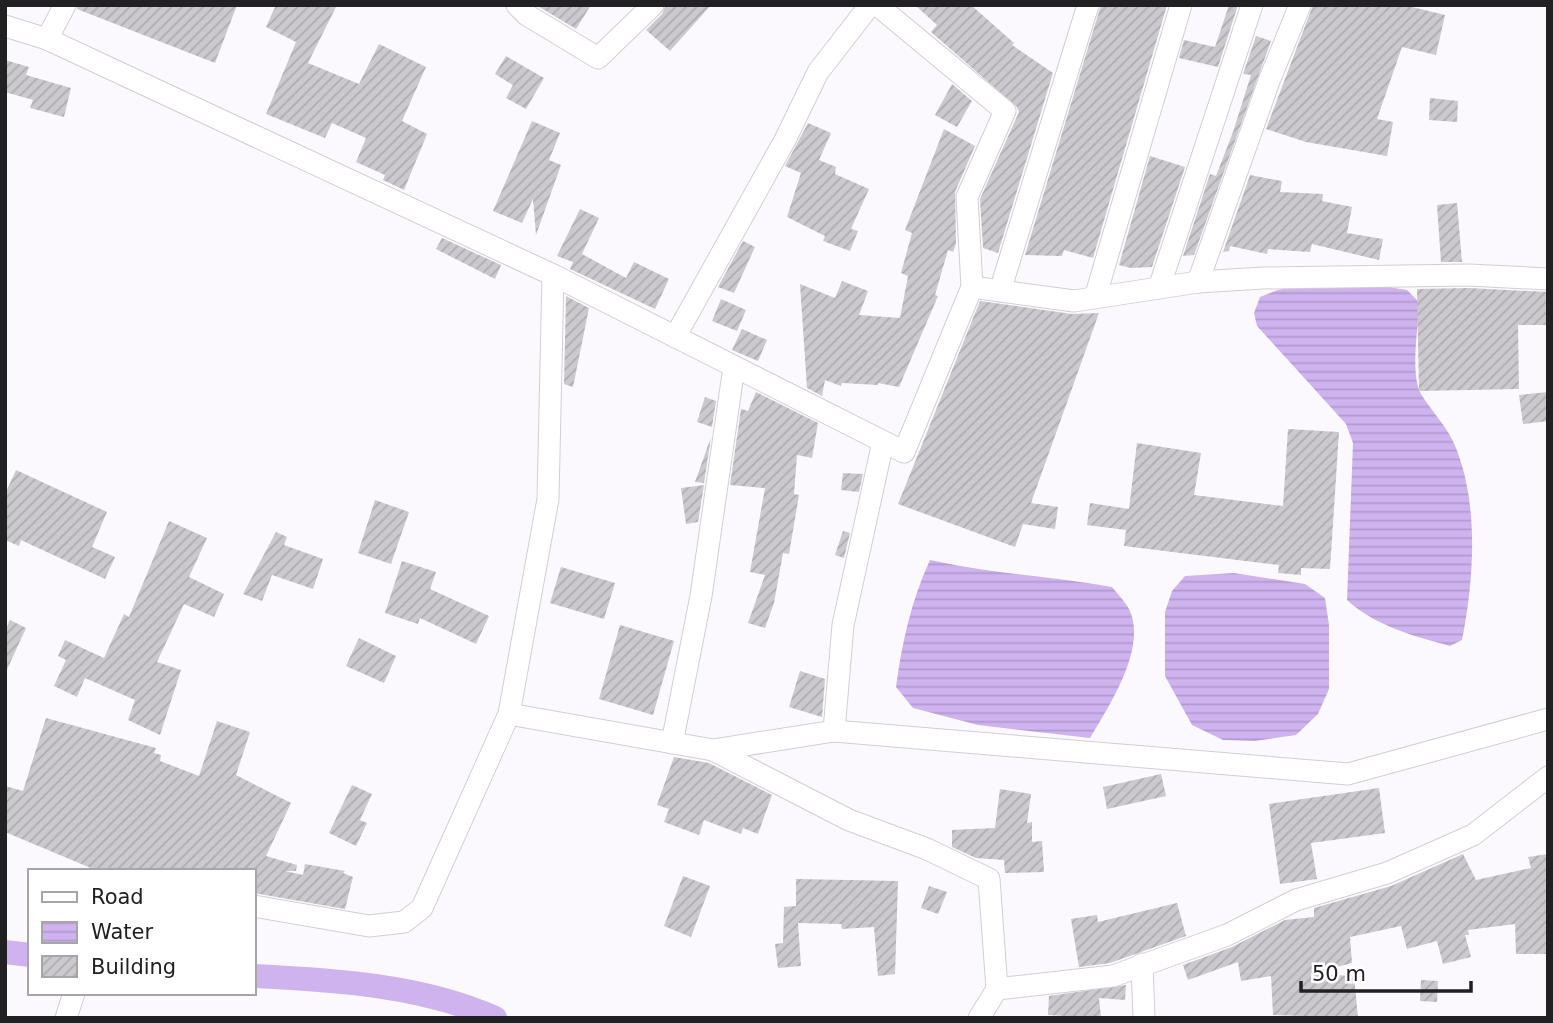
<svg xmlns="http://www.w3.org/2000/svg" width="1553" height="1023" font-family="'DejaVu Sans',sans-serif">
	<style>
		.water { fill: url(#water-rules) }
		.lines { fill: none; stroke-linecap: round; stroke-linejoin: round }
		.canal { stroke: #ceb3ef; stroke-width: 24 }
		.building { fill: url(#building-hatch) }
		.street-casing { stroke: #d1cfd4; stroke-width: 23 }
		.street { stroke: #fff; stroke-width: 21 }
	</style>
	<defs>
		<pattern id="water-rules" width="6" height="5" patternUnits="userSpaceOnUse" patternTransform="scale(1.75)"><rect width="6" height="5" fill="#ceb3ef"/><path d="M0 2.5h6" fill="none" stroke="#b19acd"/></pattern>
		<pattern id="building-hatch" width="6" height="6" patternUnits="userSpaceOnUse" patternTransform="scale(1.75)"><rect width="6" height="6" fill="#cbc9cd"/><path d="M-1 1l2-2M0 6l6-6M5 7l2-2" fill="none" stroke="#aeacb0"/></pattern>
	</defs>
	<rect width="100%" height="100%" fill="#fbf9fe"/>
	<g class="water">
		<path d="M 1313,283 L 1382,286 L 1407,290 L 1420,303 C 1418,325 1410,375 1421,394 C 1432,412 1448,427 1456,448 C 1479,506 1474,580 1462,640 L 1450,646 C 1414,636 1375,626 1347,600 L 1353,443 L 1346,424 L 1257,326 L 1254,313 L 1260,297 L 1278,290 Z"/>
		<path d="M 930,560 C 991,574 1051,576 1112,587 C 1118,594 1125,602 1129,609 C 1148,647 1109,706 1090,738 L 978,725 L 913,708 L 896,687 C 902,643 911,601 930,560 Z"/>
		<polygon points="1234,573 1305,584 1325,598 1329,625 1329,689 1318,714 1296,735 1255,741 1223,740 1192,725 1165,676 1165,612 1172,591 1185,576"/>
	</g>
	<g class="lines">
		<g class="canal">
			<polyline points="5,952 30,955"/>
			<path d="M 254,976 C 334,980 421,985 495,1018"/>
		</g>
	</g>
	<g class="building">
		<polygon points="78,5 237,5 215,63 77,9"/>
		<polygon points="276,5 337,5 308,63 359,84 379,44 426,67 402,121 427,134 404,190 383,180 385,175 356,162 366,138 332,123 325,138 266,114 296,42 266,27"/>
		<polygon points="536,5 591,5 576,29"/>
		<polygon points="666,5 711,5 670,51 646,30 662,14"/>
		<polygon points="915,5 971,5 1014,43 1012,45 1053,73 998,253 983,248 980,199 1019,112 1017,107 931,32 937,25"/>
		<polygon points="1101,5 1167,5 1093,258 1064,250 1062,256 1025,255"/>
		<polygon points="1229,5 1238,5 1218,67 1179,58 1184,40 1215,47"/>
		<polygon points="1313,5 1404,5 1445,15 1436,55 1402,47 1377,119 1393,122 1387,156 1306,142 1266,129"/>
		<polygon points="1256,36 1271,41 1194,255 1183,256 1210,174 1216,176 1233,132 1251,75 1243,74"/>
		<polygon points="506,56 544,78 526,109 506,98 513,85 495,74"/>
		<polygon points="5,60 29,67 26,75 71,88 64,117 30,108 33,100 5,92"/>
		<polygon points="952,84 972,101 957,127 935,115"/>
		<polygon points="1430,98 1458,101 1457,122 1429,120"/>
		<polygon points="532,121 560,133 549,160 561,165 536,235 533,199 522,223 493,211"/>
		<polygon points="808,123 831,133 819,160 836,167 835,174 869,189 851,229 858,231 850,251 823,241 825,236 787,217 801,173 785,166"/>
		<polygon points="944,129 975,146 955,192 956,244 953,252 948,250 935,295 938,296 899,387 878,383 878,385 842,383 841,386 825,380 822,396 807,388 800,284 835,298 842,281 868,291 859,315 900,318 908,276 901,273 912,233 905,230"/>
		<polygon points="1150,156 1185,167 1152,267 1131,268 1119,265"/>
		<polygon points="1250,175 1282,181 1280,192 1323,194 1322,201 1352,207 1347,233 1383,239 1379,260 1312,244 1310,252 1268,249 1267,254 1230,246 1229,251 1223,252"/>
		<polygon points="1457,203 1462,262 1441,262 1437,205"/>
		<polygon points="580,209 599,218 582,254 626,278 634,262 669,279 655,309 570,269 573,262 557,256"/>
		<polygon points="442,238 501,265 495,279 436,249"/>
		<polygon points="743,241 755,247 734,293 718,287"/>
		<polygon points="1469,288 1548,292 1548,325 1518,325 1519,389 1419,391 1417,289"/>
		<polygon points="566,296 589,308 573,387 564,384"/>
		<polygon points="721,299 746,310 737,331 712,321"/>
		<polygon points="980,301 1072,314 1099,313 1031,503 1058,507 1055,529 1023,524 1015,547 898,504"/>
		<polygon points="742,329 767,340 758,361 732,350"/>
		<polygon points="756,392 818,423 812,458 797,455 794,494 799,495 789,554 783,553 774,603 765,628 748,623 765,575 750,572 765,488 730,485 741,409 748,411"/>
		<polygon points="1548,392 1548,421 1523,424 1519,395"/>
		<polygon points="705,397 716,401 712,427 697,422"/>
		<polygon points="1288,429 1339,432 1330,569 1301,568 1301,575 1278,573 1279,565 1124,546 1126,530 1087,525 1090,503 1129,509 1137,443 1201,453 1194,495 1283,506"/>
		<polygon points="711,437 704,483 695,482"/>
		<polygon points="16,470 107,512 92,547 115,557 105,579 21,540 19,546 5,540 5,494"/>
		<polygon points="843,473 863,474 859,492 841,490"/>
		<polygon points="704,485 698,522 686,524 681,488"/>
		<polygon points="375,500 409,512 391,564 358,553"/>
		<polygon points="169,521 207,538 189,577 224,594 214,617 184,604 157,662 181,670 160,735 128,720 135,700 85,678 77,697 54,686 66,660 58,656 65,640 104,658 124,614 129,617"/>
		<polygon points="843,531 850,533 844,558 835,555"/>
		<polygon points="276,532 287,537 284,545 323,559 313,589 272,575 262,601 243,594"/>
		<polygon points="402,561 436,572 430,589 489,616 476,644 420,618 418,624 385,613"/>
		<polygon points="561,567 615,583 604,619 550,603"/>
		<polygon points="10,620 26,628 5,674 5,631"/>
		<polygon points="620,625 674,641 653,715 599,699"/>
		<polygon points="359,638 396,656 384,683 346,666"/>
		<polygon points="800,671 825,679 822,717 789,707"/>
		<polygon points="46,718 156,748 154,753 161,755 160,761 199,776 217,721 250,732 236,775 291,803 266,856 297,865 296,871 285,871 303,875 305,864 345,871 343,873 353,877 345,909 254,893 254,871 98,871 5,832 5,786 23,791"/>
		<polygon points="674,757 709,763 772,795 758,834 743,828 741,834 704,820 699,835 664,822 669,809 657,805"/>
		<polygon points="1161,774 1166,796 1107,809 1103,787"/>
		<polygon points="352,785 372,794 360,820 367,823 356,846 329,833"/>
		<polygon points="1379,788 1385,833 1311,843 1317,879 1280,884 1269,804"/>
		<polygon points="1000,789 1031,794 1027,823 1032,822 1032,842 1042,841 1044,872 1005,873 1004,860 976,858 952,847 952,830 995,828"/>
		<polygon points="1463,854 1476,880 1531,868 1528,857 1548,854 1548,954 1516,954 1515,924 1468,930 1469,935 1465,935 1471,957 1443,964 1437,941 1407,949 1401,926 1350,937 1352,963 1310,974 1354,976 1358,1018 1273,1015 1271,976 1241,981 1238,962 1188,980 1183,965 1232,947 1285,920 1314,917 1314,908 1391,886"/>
		<polygon points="683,876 710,886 691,937 664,926"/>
		<polygon points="796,879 898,881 895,974 878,976 874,927 842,929 841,924 798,923 801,966 778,968 775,944 783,943 784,907 796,906"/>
		<polygon points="929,886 947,892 938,914 921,908"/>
		<polygon points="1177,903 1186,936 1110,963 1079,967 1071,919 1097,915 1098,922"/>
		<polygon points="1421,980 1438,981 1437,1002 1420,1001"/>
		<polygon points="1126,985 1125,1000 1099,998 1101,1018 1048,1015 1049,996"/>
	</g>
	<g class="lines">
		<g class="street-casing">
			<g id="street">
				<polyline points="517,5 527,15 598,58 653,5"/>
				<polyline points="877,5 1005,111 967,197 972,287"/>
				<polyline points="5,26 47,39 553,275 548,499 509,714 422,908 404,922 369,926 254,906"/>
				<polyline points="47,39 65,5"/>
				<polyline points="553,275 904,452 972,287 1074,301 1198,282 1263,278 1469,275 1548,279"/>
				<polyline points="1198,282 1269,81 1300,5"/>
				<polyline points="1159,288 1252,5"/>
				<polyline points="1000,291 1088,5"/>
				<polyline points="1095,298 1181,5"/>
				<polyline points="675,337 785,140 818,72 870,5"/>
				<polyline points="509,714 713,750 849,820 927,849 989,879 997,989"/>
				<polyline points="834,731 843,625 883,442"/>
				<polyline points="672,743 701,596 734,367"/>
				<polyline points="713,750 834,731 1348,774 1548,719"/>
				<polyline points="1142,964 1144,1018"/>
				<polyline points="66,1018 74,993"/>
				<polyline points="979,1018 997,989 1113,976 1227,935 1296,900 1387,873 1473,835 1548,777"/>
			</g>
		</g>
		<use href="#street" class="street"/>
	</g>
	<rect width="1553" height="1023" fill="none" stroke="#212022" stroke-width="14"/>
	<rect x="28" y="869" width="228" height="126" fill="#ffffff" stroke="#a6a6a7" stroke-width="2"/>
	<rect x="42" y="892" width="35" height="10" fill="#ffffff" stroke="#a6a6a7" stroke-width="2"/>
	<text x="91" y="904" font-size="21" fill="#212022">Road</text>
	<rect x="42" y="922" width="35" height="21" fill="url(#water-rules)" stroke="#a6a6a7" stroke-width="2"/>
	<text x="91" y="939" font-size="21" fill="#212022">Water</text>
	<rect x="42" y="956" width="35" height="21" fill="url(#building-hatch)" stroke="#a6a6a7" stroke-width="2"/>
	<text x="91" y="974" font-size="21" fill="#212022">Building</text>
	<path d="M1301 981v10h170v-10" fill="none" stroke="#212022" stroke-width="3.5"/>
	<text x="1312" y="981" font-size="21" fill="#212022" stroke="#ffffff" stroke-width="5" paint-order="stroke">50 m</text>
</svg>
